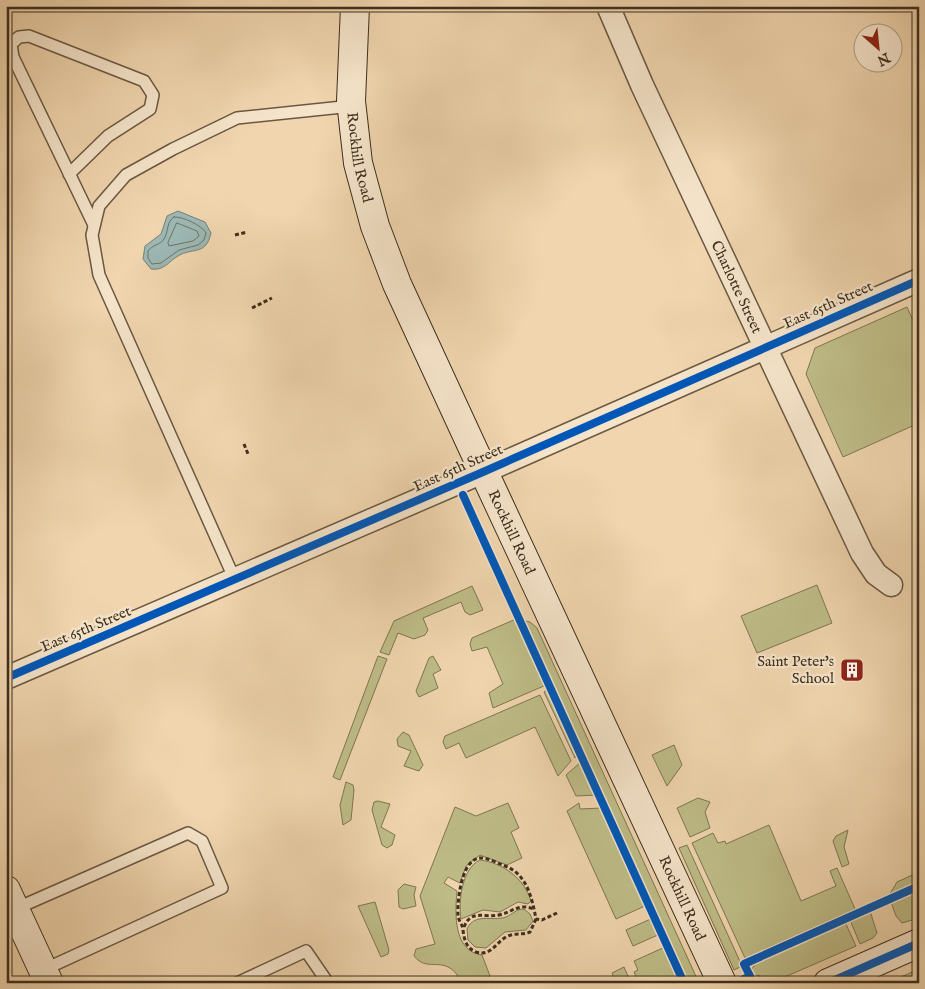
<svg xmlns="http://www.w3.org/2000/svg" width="925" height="989" font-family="'IM FELL English',serif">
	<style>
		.green { fill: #bebc87; stroke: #7e7652 }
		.water { fill: #9cb7b3; stroke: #768177 }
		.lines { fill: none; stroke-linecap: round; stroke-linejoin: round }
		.shore { stroke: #6d7368; stroke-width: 1 }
		.service-casing { stroke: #6a5842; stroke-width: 14 }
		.minor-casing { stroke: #6a5842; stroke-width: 25 }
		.secondary-casing { stroke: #3e2f1e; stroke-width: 30 }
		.path { stroke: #3e2f1e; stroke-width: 3; stroke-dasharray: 4 2.5; stroke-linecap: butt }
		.service { stroke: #f5e4ca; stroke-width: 11 }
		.minor { stroke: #f5e4ca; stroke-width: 22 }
		.secondary { stroke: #f5e4ca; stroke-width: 28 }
		.cycleway-casing { stroke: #f5e4ca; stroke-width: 11 }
		.cycleway { stroke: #0057b8; stroke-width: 8 }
		.labels { text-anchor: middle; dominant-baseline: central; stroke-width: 4.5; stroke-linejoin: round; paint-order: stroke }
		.street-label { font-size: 15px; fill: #3e2f1e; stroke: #f5e4ca }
		.poi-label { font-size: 15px; fill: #3e2f1e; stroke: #f5e4ca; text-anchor: end }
	</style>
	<rect width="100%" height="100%" fill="#f0d5ae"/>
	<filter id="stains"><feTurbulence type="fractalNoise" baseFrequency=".004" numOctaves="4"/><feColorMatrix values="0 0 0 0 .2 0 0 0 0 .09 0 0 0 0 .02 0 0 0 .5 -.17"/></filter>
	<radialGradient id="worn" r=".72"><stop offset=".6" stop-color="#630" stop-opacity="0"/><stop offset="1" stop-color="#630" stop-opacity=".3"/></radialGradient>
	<g class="green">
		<polygon points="907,307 919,334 919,423 843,457 806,374 815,348"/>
		<polygon points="817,585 832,623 757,653 741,616"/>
		<polygon points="472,586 483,610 470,615 465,612 461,602 423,618 428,630 425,635 414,639 398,633 389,655 380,652 394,621"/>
		<polygon points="516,619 546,685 493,708 489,693 503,684 487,647 472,651 470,644 472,638"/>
		<polygon points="521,620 530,622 537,628 699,983 687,983"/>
		<polygon points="378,656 387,659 340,780 333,777"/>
		<polygon points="433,656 441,670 433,674 438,688 419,697 416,691 429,658"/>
		<polygon points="548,690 577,753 575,758 544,692"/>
		<polygon points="540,695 571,761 558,776 535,727 466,758 459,743 446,749 443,742 445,736"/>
		<polygon points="403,732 409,735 423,765 419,771 404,766 411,751 398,746 397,739"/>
		<polygon points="674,745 682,765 667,786 652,755"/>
		<polygon points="581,762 596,795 576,796 566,775"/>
		<polygon points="346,782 353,785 354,790 351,820 343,825 340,805"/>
		<polygon points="698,798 710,802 705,812 710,828 690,837 677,808"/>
		<polygon points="378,801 390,804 381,827 395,835 392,845 387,848 382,845 372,810 374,802"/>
		<path d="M 508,803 L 519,828 L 511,832 L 522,858 L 507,865 L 480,855 L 466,866 L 460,883 L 448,877 L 444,883 L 457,891 C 455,914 453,951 482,955 L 490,976 L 475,983 L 462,983 C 446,951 429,975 414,956 L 416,949 L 435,944 L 420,896 L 455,807 L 476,816 Z"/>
		<polygon points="579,803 580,809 602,808 645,906 616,919 567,811"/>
		<polygon points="769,825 801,901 836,886 830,871 837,868 855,909 745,958 692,843 713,833 718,843 725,841 726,844"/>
		<polygon points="848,830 844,847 849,864 842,867 833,841 836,836"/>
		<polygon points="687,845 742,966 734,970 679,848"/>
		<path d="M 480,860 C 503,863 524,878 531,901 L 528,904 L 518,902 L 500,912 L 483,910 L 461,919 C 458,902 462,868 480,860 Z"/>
		<polygon points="919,872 919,881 890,894 897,882"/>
		<polygon points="404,884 416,887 414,895 416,906 403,909 399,907 398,890"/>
		<polygon points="919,890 919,918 902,923 896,916 891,902"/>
		<polygon points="375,902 389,950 388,954 381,957 358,906"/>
		<path d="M 524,909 L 530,914 L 533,921 L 526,930 L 505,932 L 486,948 L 475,947 L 468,940 L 467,929 C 475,912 491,922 506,917 C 513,914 516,909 524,909 Z"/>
		<polygon points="870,911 877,933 873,938 860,944 850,920"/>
		<polygon points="653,918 660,934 633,946 626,930"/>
		<polygon points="845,922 856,946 771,983 756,983 761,980 759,975 753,977 752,969 757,961"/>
		<polygon points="665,947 681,983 639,983 634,972 638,970 634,961"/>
		<polygon points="624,967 631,983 616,983 612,973"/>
		<polygon points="919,969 919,983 887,983"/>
	</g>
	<path class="water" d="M 178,211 L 205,222 L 211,233 C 206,256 193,247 178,256 C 168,262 164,271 151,269 L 143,259 L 145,246 L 161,234 L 167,216 Z"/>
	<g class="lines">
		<g class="shore">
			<path d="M 174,217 C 182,216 203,226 206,233 L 204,240 L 198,245 L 179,250 L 161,263 L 152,264 L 148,258 L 148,251 C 152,245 160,245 164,239 C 169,231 166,222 174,217 Z"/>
			<polygon points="177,223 197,231 199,236 193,241 169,246 168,243"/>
		</g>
		<g class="service-casing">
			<g id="service">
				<polyline points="69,174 108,136 150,109 153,95 144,81 29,36 19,37 11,44 13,57 94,225"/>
				<polyline points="235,580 99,275 92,235 99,206 126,175 173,149 237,118 352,106"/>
				<polyline points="15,909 188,833 202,841 222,888 43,970"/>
				<polyline points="237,983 306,951 328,983"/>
			</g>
		</g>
		<g class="minor-casing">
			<g id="minor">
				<path id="s1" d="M 608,6 L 642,85 L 862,553 L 876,574 L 891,585"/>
				<polyline points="6,678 483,472 919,280"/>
			</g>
		</g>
		<g class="secondary-casing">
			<g id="secondary">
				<path id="s2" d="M 355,6 L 351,101 L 358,163 L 375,226 L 397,284 L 475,453 L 722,983"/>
				<polyline points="6,890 49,983"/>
				<polyline points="828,983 919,943"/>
			</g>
		</g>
		<g class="path">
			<polyline points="235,235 247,232"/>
			<polyline points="252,308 272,298"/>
			<polyline points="244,444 248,454"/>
			<path d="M 536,919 L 530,932 C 523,935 515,933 508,936 C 496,941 492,957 476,952 C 466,948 464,939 463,930 C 463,925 459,922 458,916 C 457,902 461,861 479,858 C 487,857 497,863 505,866 C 527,874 532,898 536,919 L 542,920 L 557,913"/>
			<path d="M 464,927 C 471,909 484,918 499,915 C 513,912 518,903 534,909"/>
		</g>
		<use href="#service" class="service"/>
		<use href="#minor" class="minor"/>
		<use href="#secondary" class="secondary"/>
		<g class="cycleway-casing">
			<g id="cycleway">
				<polyline points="463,495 684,983"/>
				<polyline points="6,678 483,472 919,280"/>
				<polyline points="735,983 750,976 744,964 919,886"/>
				<polyline points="828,983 919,943"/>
			</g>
		</g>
		<use href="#cycleway" class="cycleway"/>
	</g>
	<defs>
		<g id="building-square" transform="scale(1.25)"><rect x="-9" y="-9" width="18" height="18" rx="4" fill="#8f2418" stroke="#f5e4ca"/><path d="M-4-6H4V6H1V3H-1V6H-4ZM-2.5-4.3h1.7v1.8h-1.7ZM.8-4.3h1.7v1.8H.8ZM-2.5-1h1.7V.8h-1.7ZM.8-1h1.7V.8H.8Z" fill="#fff"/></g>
	</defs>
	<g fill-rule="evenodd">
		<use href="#building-square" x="852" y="670"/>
	</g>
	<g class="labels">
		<g class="street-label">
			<text stroke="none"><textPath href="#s2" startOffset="152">Rockhill Road</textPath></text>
			<text stroke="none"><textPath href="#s1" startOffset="309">Charlotte Street</textPath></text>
			<text transform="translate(828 305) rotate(-24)">East 65th Street</text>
			<text transform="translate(458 468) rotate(-24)">East 65th Street</text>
			<text stroke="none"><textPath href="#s2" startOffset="558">Rockhill Road</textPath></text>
			<text transform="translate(86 629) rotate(-23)">East 65th Street</text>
			<text stroke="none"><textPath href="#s2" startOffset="962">Rockhill Road</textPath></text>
		</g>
		<g class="poi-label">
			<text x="834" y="661">Saint Peter's<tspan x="834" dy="17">School</tspan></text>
		</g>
	</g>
	<rect width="925" height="989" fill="none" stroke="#f0d5ae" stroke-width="25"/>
	<rect x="8" y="8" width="910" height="974" fill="none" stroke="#3e2f1e" stroke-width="2.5"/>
	<rect x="12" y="12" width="900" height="964" fill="none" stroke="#3e2f1e"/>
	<g transform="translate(878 48) rotate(153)"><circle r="24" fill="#f5e4ca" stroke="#ac9c85"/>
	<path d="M0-4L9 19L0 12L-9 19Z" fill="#8f2418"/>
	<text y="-8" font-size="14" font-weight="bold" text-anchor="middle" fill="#3e2f1e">N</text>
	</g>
	<rect width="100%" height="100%" filter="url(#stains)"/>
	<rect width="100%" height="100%" fill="url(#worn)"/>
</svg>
